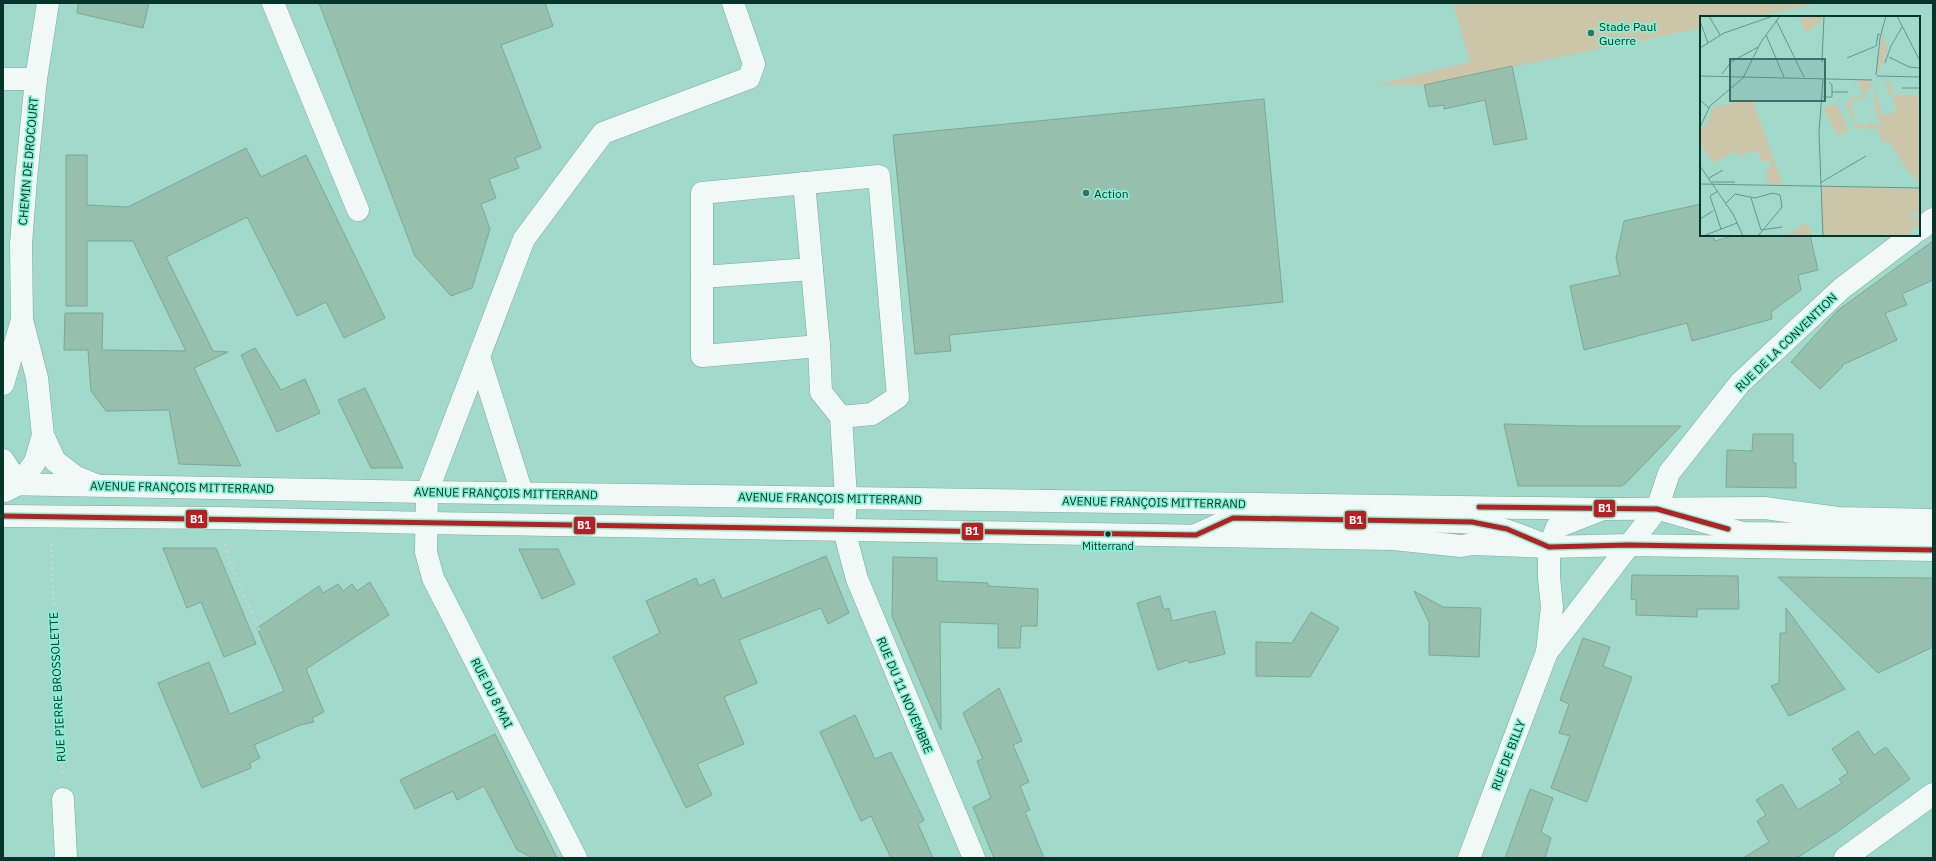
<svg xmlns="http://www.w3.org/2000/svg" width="1936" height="861" font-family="'IBM Plex Sans',sans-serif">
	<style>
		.green { fill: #cdc5a9 }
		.building { fill: #97bfae; stroke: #7ea696 }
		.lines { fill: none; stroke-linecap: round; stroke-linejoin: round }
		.minor-casing { stroke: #7caa9e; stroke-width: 23 }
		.major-casing { stroke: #7caa9e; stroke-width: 23 }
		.path { stroke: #c3d5d0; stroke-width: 2.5; stroke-dasharray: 3 3; stroke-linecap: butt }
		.minor { stroke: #f1f9f7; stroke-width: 22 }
		.major { stroke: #f1f9f7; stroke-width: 22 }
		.bus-1-casing { stroke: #8af0d4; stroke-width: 8 }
		.bus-1 { stroke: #b71f22; stroke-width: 5 }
		.poi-dot { fill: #3c6e63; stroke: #8af0d4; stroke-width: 1.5 }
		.bus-dot { fill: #06352b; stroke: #8af0d4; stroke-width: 1.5 }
		.labels { text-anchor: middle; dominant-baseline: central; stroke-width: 3.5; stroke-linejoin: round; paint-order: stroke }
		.bus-label { font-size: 11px; fill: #06352b; stroke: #8af0d4 }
		.poi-label { font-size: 12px; fill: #06352b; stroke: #8af0d4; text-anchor: start }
		.street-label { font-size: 12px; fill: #06352b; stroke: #8af0d4 }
		.inset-road { fill: none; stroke: #63978a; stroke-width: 1 }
		.view { fill: #3c6e63; fill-opacity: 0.15; stroke: #3c6e63; stroke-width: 2 }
		.inset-edge { fill: none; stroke: #06352b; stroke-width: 2 }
		.line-badge { stroke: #8af0d4; stroke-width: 1.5 }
		.badge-label { font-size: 11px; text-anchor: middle; font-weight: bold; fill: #fff }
	</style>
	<rect width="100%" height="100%" fill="#a1d9ca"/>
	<polygon class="green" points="1453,3 1822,3 1753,17 1701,17 1701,28 1424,85 1376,85 1470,62"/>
	<g class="building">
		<polygon points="78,3 149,3 143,28 77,13"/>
		<polygon points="319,3 545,3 553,26 501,45 541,148 515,158 519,168 489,179 496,198 481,204 490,229 472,288 451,296 415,256"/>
		<polygon points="1512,66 1527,139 1494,145 1485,100 1444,109 1444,105 1429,107 1424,85"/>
		<polygon points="1264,99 1283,302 949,335 951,351 915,354 893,135"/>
		<polygon points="246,148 261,177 306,155 385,318 344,338 326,302 297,316 247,217 166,257 213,351 228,352 194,368 241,466 179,464 169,410 106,411 91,391 88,350 64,350 65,313 103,313 102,350 186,351 133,241 87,241 87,306 66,306 66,155 87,155 87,205 128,207"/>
		<polygon points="1701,204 1701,235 1713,235 1715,241 1735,235 1810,235 1818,270 1798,275 1801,290 1771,312 1772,319 1692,341 1687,323 1584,350 1570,286 1620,275 1616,258 1624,221"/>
		<polygon points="1933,241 1933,280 1902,294 1907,305 1885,313 1897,340 1842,365 1843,366 1820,389 1791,362 1837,311"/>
		<polygon points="255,348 281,390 305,379 320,413 277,432 241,355"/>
		<polygon points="365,388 403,468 371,468 338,400"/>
		<polygon points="1504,424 1580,426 1681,426 1625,484 1621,486 1518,486"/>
		<polygon points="1753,434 1793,434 1793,463 1796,463 1796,488 1726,487 1727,450 1752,451"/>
		<polygon points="163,548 216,548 256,644 224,657 201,602 187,608"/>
		<polygon points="519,549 558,549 575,584 542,599"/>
		<polygon points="826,556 849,613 828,624 821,608 739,640 757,683 724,697 744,744 697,764 712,795 686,808 613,657 660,633 646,601 696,578 699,586 714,579 722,599"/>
		<polygon points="893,557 937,558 937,581 988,583 988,586 1038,589 1037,626 1021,626 1020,648 998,648 998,624 940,622 941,730 892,616"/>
		<polygon points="1632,575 1738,576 1739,609 1697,609 1697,617 1636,615 1636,600 1631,599"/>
		<polygon points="1778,577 1933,578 1933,647 1878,673"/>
		<polygon points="370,582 389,615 306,669 324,712 312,718 314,722 300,725 254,745 260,758 250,763 251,768 202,788 158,683 209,662 230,714 284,691 257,628 319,586 323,593 338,584 343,591 352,584 357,591"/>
		<polygon points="1414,591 1443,607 1481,608 1479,657 1429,655 1429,622"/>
		<polygon points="1160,596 1164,610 1169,608 1172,621 1215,611 1225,654 1189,663 1188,660 1158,670 1137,603"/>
		<polygon points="1786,608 1845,689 1789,716 1771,686 1779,683 1780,633 1786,633"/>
		<polygon points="1311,612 1339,628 1310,677 1256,676 1256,642 1292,643"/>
		<polygon points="1583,638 1610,647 1603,666 1632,677 1587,802 1551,788 1570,736 1559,733 1569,704 1560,700"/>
		<polygon points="999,688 1022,741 1013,745 1029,782 1020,786 1030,810 1025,812 1044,858 994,858 973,807 991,798 977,761 983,759 963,713"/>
		<polygon points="855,715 875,759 891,752 924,820 918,824 933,858 891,858 871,816 861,821 820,732"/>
		<polygon points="1858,731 1874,755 1886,747 1910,779 1837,832 1797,858 1743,858 1769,842 1757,821 1766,815 1756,800 1782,784 1798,810 1842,783 1839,779 1848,773 1832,749"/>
		<polygon points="495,734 557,858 533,858 517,850 484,786 457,800 453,791 415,809 400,780"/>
		<polygon points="1530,789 1553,798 1541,832 1551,838 1545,858 1505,858"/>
	</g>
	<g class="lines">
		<g class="minor-casing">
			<g id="minor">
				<polyline points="48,3 36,79 26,179 21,244 22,320 37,378 43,435 55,461 76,477 96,485"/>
				<polyline points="273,3 358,210"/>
				<polyline points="3,79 36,79"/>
				<polyline points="804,183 819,346"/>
				<polyline points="1919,230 1933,219"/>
				<polyline points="702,277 812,269"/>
				<polyline points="479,357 522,493"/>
				<polyline points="3,384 22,320"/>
				<polyline points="841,417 872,414 898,397 879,176 702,193 702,356 819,346 821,392 841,417 846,498 844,530 857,579 974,858"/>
				<polyline points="3,460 19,484"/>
				<polyline points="5,491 19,484 35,462 43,435"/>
				<polyline points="1666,511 1743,533 1933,536"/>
				<path d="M 1196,535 L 1233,518 L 1458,522 C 1491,523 1516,533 1546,546"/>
				<polyline points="1547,652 1657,509 1669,473 1740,383 1841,289 1912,235"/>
				<polyline points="63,799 66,858"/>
				<polyline points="576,858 433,578 426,552 427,492 524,239 603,133 749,78 754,64 733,3"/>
				<polyline points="1469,858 1547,652 1552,607 1549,578 1549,547 1557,527 1603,509"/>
				<polyline points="1845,858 1933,794"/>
			</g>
		</g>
		<g class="major-casing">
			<g id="major">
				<polyline points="3,484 427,492 1603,509 1765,508 1838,518 1933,520"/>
				<polyline points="3,516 220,518 427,523 1393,539 1461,546 1473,544 1549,547 1628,545 1933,550"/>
			</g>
		</g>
		<g class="path">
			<polyline points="51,543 62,774"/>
			<polyline points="225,544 227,556 260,632"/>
		</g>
		<use href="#minor" class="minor"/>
		<use href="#major" class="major"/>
		<g class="bus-1-casing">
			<g id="bus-1">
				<polyline points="1479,507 1657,509 1728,529"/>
				<polyline points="3,516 1196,535 1233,518 1472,522 1507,529 1549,547 1628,545 1933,550"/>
			</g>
		</g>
		<use href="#bus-1" class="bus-1"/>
	</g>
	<g class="poi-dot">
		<circle cx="1591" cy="33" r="4"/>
		<circle cx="1086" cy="193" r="4"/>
	</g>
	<circle class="bus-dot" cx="1108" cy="534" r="3.5"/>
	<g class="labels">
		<g class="bus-label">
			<text x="1108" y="546">Mitterrand</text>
		</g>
		<g class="poi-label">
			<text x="1599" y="26">Stade Paul<tspan x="1599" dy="14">Guerre</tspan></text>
			<text x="1094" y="193">Action</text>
		</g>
		<g class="street-label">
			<text transform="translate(28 161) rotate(-85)">CHEMIN DE DROCOURT</text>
			<text transform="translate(1786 342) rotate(-44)">RUE DE LA CONVENTION</text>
			<text transform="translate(182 487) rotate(1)">AVENUE FRANÇOIS MITTERRAND</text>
			<text transform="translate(506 493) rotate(1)">AVENUE FRANÇOIS MITTERRAND</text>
			<text transform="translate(830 498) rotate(1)">AVENUE FRANÇOIS MITTERRAND</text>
			<text transform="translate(1154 502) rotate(1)">AVENUE FRANÇOIS MITTERRAND</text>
			<text transform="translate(57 687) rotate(-93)">RUE PIERRE BROSSOLETTE</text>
			<text transform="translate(492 693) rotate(63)">RUE DU 8 MAI</text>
			<text transform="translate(905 695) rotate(67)">RUE DU 11 NOVEMBRE</text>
			<text transform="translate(1508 755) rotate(-69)">RUE DE BILLY</text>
		</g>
	</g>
	<g transform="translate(1700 16)">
		<rect width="220" height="220" fill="#a1d9ca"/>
		<path d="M 107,0 L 121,0 L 123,3 L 107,17 L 99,4 ZM 182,19 L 185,20 L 183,24 L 189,31 L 183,48 L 180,48 L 180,59 L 177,57 ZM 157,63 L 169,63 L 172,71 L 165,78 L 166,83 L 154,83 L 155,86 L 150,89 L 155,100 L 158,100 L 153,103 L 155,108 L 161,106 L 162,110 L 171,107 L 181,110 L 175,92 L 174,73 L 177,66 L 178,70 L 175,72 L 182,97 L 181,100 L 196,96 L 192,79 L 189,79 L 186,63 L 188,63 L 194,79 L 217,79 L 217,83 L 220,83 L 220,168 L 204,150 L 189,125 L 183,127 L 177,112 L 156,113 L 145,86 L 152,84 L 152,81 L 164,81 ZM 58,81 L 53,82 L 55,91 L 83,168 L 67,167 L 67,153 L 70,153 L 72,146 L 60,145 L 60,136 L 52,135 L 39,141 L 36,135 L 13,147 L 0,128 L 0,113 L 8,107 L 12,92 ZM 137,88 L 149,114 L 137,120 L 123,92 ZM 121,171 L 220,173 L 220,196 L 209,199 L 214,202 L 220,198 L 220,213 L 214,210 L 209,220 L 124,220 ZM 106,207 L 113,220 L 89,220 L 88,218 Z" fill="#cdc5a9"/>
		<path class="inset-road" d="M 9,0 L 20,19M 197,0 L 220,45M 76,4 L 104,61M 0,5 L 8,27M 66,19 L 84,61M 0,32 L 24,17 L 73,0M 189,41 L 209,51 L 220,52M 147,42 L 176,30 L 178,18 L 180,19M 122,46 L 124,0M 185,47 L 191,30 L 202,11M 22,58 L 31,46 L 58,31M 176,59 L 180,22 L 186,0M 0,60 L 172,64M 177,60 L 220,61M 202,72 L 220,72M 132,76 L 148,76M 123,81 L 132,81 L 132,69 L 129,66M 0,84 L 9,92M 0,111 L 10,90 L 43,62 L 61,26 L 80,0M 0,150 L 33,198 L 43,220M 9,162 L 23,154M 12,166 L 35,166M 120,167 L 166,140M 0,168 L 220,172M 18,175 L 10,180 L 21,213M 51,182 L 61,214M 26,187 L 35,178 L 55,182 L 73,177 L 80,179 L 82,191 L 58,220M 0,203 L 13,195M 61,214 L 82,211M 3,220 L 37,207M 123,220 L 119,116 L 123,63"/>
		<path class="view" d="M 30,43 L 125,43 L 125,85 L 30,85 Z"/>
		<rect width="220" height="220" class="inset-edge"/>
	</g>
	<g class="line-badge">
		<rect x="1593" y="499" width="23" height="19" rx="4" fill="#b71f22"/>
		<rect x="185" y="509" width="23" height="20" rx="4" fill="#b71f22"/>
		<rect x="1344" y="510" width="23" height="20" rx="4" fill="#b71f22"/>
		<rect x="573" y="516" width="23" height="19" rx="4" fill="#b71f22"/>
		<rect x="961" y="522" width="23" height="19" rx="4" fill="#b71f22"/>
	</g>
	<g class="badge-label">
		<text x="1605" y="512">B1</text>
		<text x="197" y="523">B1</text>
		<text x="1356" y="524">B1</text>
		<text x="584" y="529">B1</text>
		<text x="972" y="535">B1</text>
	</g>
	<rect width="1936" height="861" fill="none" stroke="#06352b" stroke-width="8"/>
</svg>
